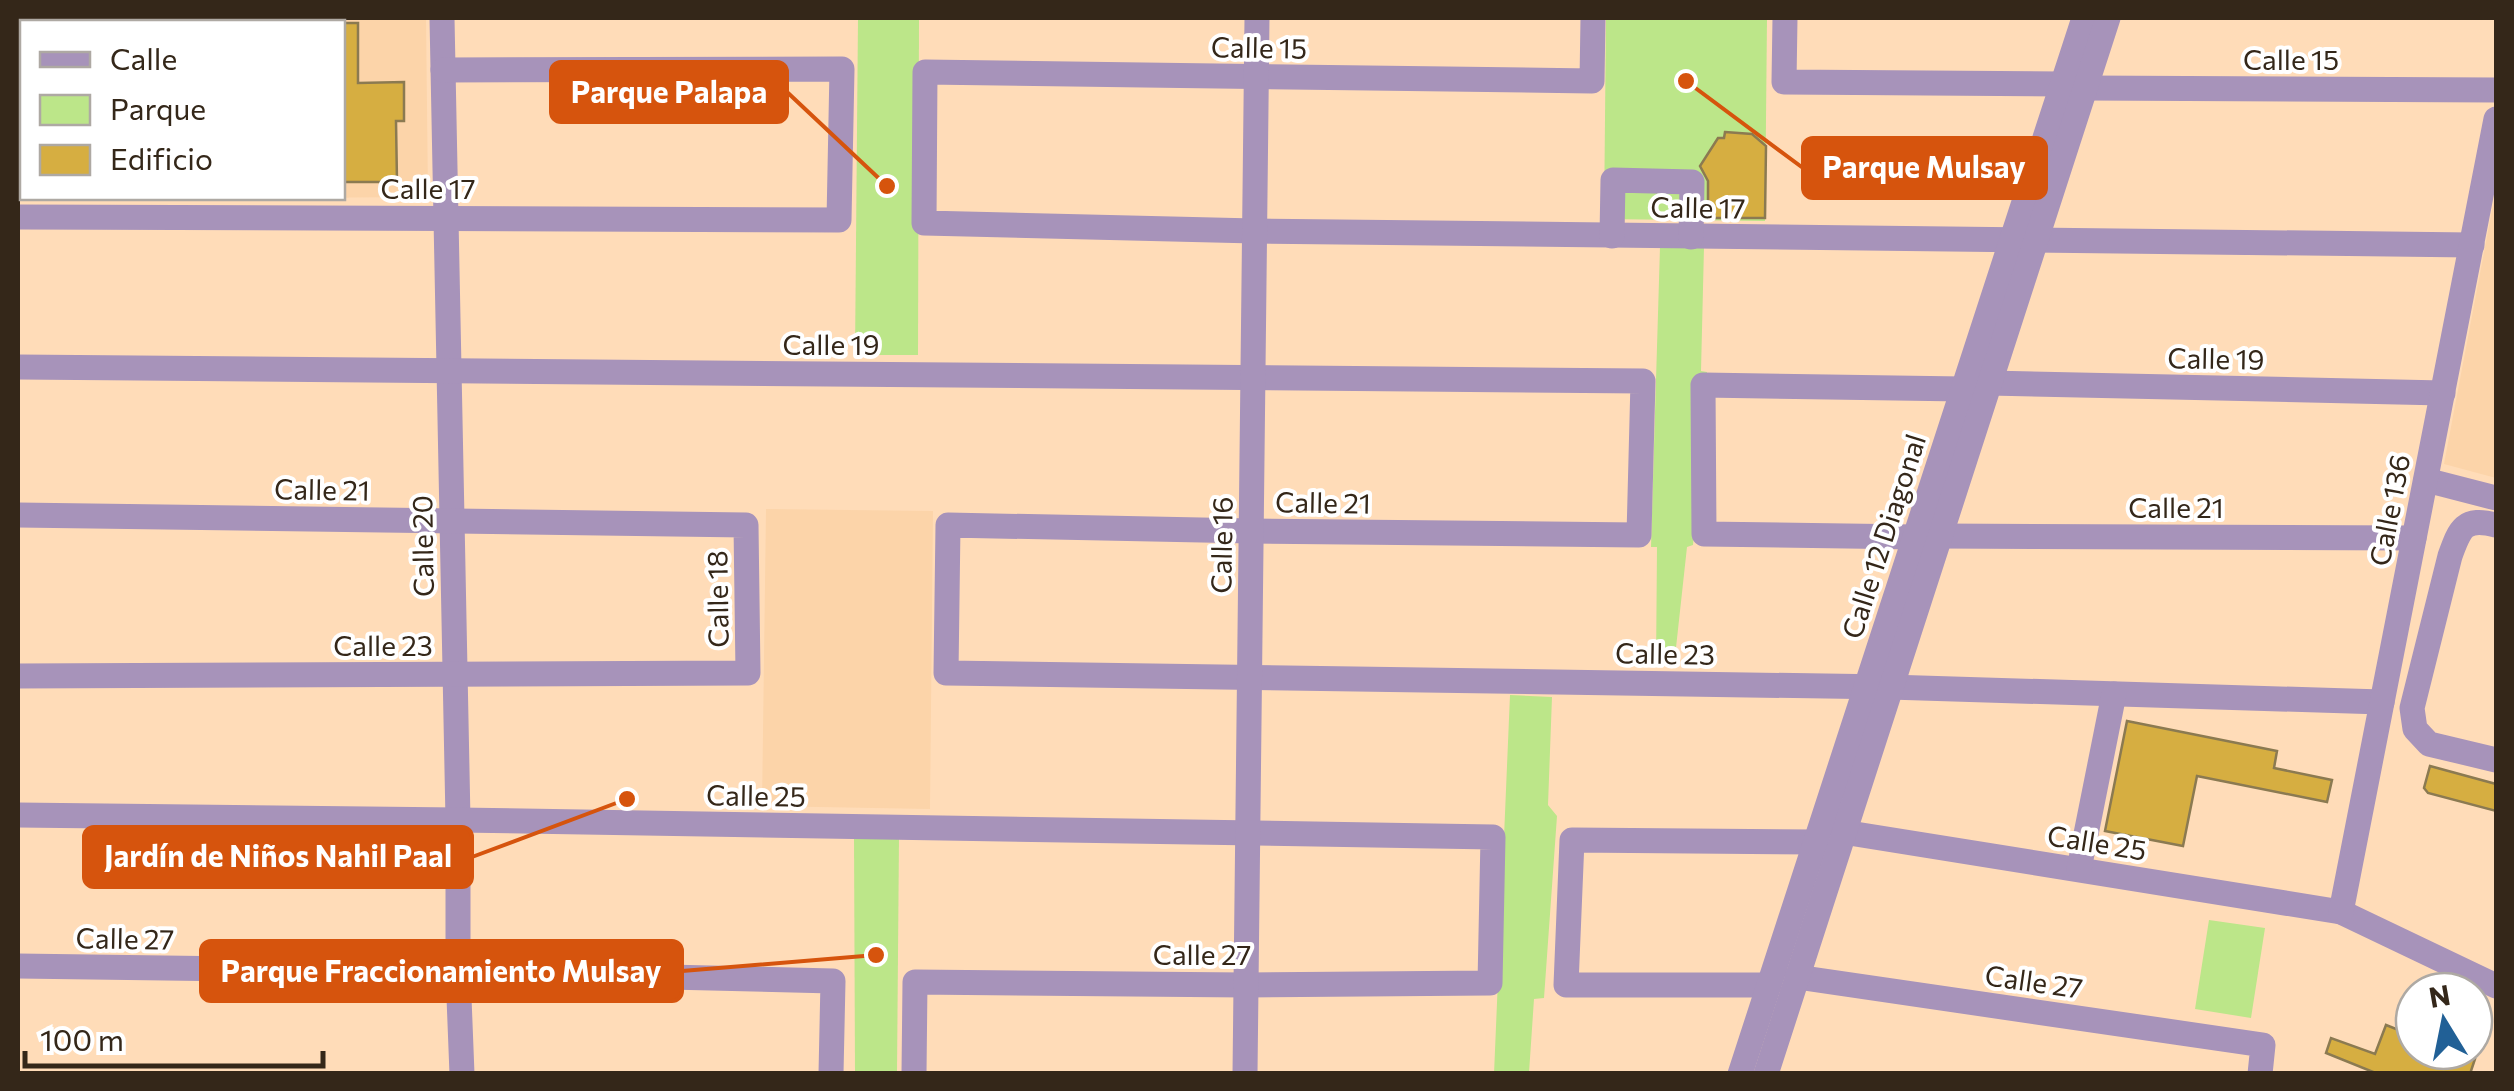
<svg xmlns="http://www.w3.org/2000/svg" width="2514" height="1091" font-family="Commissioner,sans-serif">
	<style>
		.built { fill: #fcd4a9 }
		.green { fill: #bce689 }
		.building { fill: #d6ae41; stroke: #8b7a51; stroke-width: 2.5 }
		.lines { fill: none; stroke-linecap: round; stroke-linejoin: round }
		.minor { stroke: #a793ba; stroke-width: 25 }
		.labels { text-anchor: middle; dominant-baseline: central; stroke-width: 8; stroke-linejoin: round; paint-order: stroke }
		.street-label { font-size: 28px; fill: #342719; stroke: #fff }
		.leader { fill: none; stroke: #d6540d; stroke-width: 4 }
		.callout-dot { fill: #d6540d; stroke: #fff; stroke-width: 4 }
		.callout { fill: #d6540d; stroke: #d6540d; stroke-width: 4 }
		.callout-label { font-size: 30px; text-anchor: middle; font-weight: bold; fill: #fff }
	</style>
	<rect width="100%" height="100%" fill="#ffdcb8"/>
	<g class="built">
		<polygon points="268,18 426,18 428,197 271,198 342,198 342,22 268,22"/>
		<polygon points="2496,189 2496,478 2444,464"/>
		<polygon points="766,509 933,511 930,809 762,806"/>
	</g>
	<g class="green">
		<polygon points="18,18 268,18 268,22 22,22 22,80 18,80"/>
		<polygon points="858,18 919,18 918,355 855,355"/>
		<polygon points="1606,18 1767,18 1765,221 1604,219"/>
		<polygon points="1660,247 1704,247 1701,371 1707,372 1693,545 1687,547 1674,666 1656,666 1657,547 1651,547"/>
		<polygon points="1510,695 1552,697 1548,805 1557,816 1544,998 1534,999 1529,1073 1494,1074"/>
		<polygon points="854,836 899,837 897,1073 855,1073"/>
		<polygon points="2209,920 2265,928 2251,1018 2195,1009"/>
	</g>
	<g class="building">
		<polygon points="342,23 358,23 358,83 404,82 404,121 396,121 397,182 342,182"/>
		<polygon points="1725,132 1752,134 1766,146 1765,218 1708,218 1708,181 1700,166 1718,138 1724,138"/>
		<polygon points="2127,721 2277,751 2274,768 2332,780 2327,802 2197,776 2183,846 2105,831"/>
		<polygon points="2430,766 2496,784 2496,811 2428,793 2424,788"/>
		<polygon points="2386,1025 2414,1036 2414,1051 2454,1051 2475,1059 2470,1074 2378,1074 2326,1053 2331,1038 2375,1054"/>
	</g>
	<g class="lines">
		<g class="minor">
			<polyline points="442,18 458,820 458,972 462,1074"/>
			<polyline points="1593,18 1592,81 925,72 924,223 1255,231 2472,245"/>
			<polyline points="1785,18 1784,82 2062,84"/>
			<polyline points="2085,88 2496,90"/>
			<polyline points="18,217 839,220 842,69 443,70"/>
			<polyline points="1612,236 1613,180 1692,182 1691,237"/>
			<polyline points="18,367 1643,381 1639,535 1251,531 948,525 946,673 1889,687 2382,702"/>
			<polyline points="1989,383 2443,393"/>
			<polyline points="2426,480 2496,498"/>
			<polyline points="18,515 746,525 748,673 18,676"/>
			<path d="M 2496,525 C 2464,517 2460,528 2450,556 L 2412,708 L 2415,729 L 2429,744 L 2496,760"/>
			<polyline points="1938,536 2414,538"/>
			<polyline points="1915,537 1704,534 1703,385 1963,389"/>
			<polyline points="18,815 458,820 1493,837 1490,983 1246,985 915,982 914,1074"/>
			<polyline points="1843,832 2341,912 2496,986"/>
			<polyline points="2079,869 2114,694"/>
			<polyline points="2341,912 2496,119"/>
			<polyline points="18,966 458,972 833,981 831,1074"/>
			<polyline points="1797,977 2263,1045 2260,1074"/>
			<polyline points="1769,985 1566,985 1572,840 1816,842"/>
			<polyline points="1245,1074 1257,18"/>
			<polyline points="1740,1074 2084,18"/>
			<polyline points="1766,1074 2108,18"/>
		</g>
	</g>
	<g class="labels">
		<g class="street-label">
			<text transform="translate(1259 47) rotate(1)">Calle 15</text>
			<text x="2291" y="59">Calle 15</text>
			<text x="428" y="188">Calle 17</text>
			<text transform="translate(1698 207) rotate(1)">Calle 17</text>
			<text x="831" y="344">Calle 19</text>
			<text transform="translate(2216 358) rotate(1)">Calle 19</text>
			<text transform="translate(322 489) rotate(1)">Calle 21</text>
			<text transform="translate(1323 502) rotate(1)">Calle 21</text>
			<text x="2176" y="507">Calle 21</text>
			<text transform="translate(2389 510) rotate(-79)">Calle 136</text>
			<text transform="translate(1883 536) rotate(-72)">Calle 12 Diagonal</text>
			<text transform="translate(1221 545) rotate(-89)">Calle 16</text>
			<text transform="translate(422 546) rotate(-91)">Calle 20</text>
			<text transform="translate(717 599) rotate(-91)">Calle 18</text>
			<text x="383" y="645">Calle 23</text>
			<text transform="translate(1665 653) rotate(1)">Calle 23</text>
			<text transform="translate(756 795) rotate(1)">Calle 25</text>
			<text transform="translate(2097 842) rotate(9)">Calle 25</text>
			<text transform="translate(125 938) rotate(1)">Calle 27</text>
			<text x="1202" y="954">Calle 27</text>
			<text transform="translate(2034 981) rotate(8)">Calle 27</text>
		</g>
	</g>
	<path class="leader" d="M887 186L787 92M1686 81L1803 168M627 799L472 857M876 955L682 971"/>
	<g class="callout-dot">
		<circle cx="887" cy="186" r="10"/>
		<circle cx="1686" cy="81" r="10"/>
		<circle cx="627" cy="799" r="10"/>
		<circle cx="876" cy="955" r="10"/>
	</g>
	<g class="callout">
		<rect x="551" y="62" width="236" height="60" rx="10"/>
		<rect x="1803" y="138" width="243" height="60" rx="10"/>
		<rect x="84" y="827" width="388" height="60" rx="10"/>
		<rect x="201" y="941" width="481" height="60" rx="10"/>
	</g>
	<g class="callout-label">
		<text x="669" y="103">Parque Palapa</text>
		<text x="1924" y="178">Parque Mulsay</text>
		<text x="278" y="867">Jardín de Niños Nahil Paal</text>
		<text x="441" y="982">Parque Fraccionamiento Mulsay</text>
	</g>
	<rect width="2514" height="1091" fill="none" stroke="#342719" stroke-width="40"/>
	<rect x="20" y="20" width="325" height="180" fill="#ffffff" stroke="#aea9a3" stroke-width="2.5"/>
	<rect x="40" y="52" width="50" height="15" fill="#a793ba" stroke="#aea9a3" stroke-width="2.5"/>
	<text x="110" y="70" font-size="30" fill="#342719">Calle</text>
	<rect x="40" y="95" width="50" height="30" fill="#bce689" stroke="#aea9a3" stroke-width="2.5"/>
	<text x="110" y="120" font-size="30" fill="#342719">Parque</text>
	<rect x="40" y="145" width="50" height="30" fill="#d6ae41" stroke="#aea9a3" stroke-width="2.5"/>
	<text x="110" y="170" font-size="30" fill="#342719">Edificio</text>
	<g transform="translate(2444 1021) rotate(350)"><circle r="48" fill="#ffffff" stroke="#aea9a3" stroke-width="2.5"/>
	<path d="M0-8L18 38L0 25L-18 38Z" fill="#216096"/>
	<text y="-15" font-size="28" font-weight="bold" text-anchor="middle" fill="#342719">N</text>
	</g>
	<path d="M25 1051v15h298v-15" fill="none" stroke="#342719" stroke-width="5"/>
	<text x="40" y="1051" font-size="30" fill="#342719" stroke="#ffffff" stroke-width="8" paint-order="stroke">100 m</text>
</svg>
